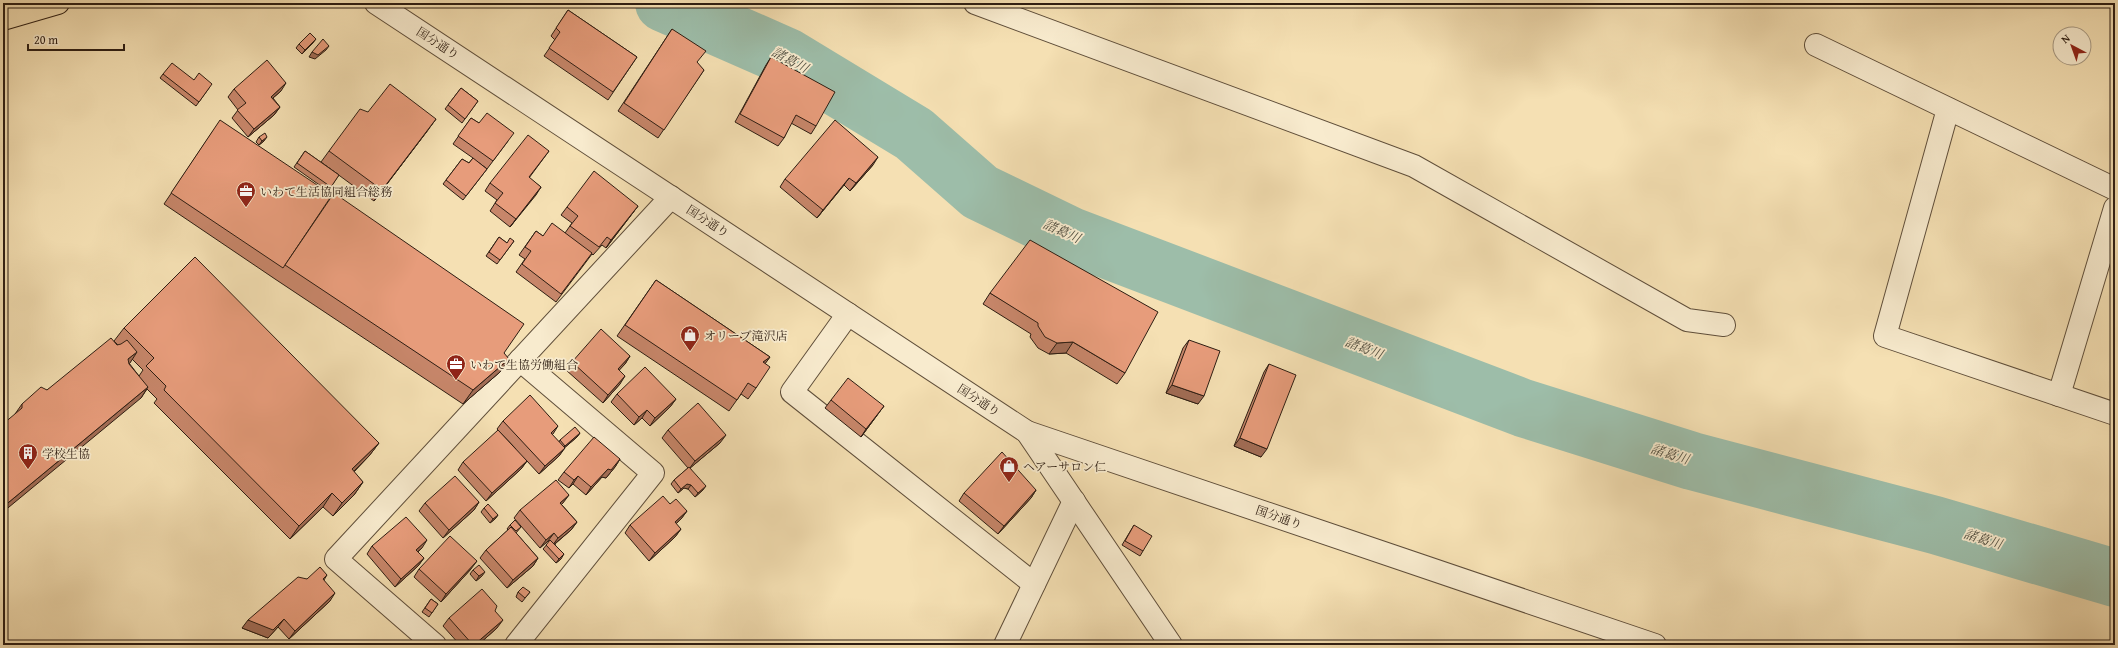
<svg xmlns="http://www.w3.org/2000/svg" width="2118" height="648" font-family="'Gentium Book Plus','Noto Serif JP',serif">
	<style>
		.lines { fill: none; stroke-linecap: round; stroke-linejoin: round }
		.river { stroke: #9dbda9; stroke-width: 58 }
		.minor-casing { stroke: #5f4e3a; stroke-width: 24 }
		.tertiary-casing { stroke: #5f4e3a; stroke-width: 24 }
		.primary-casing { stroke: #2d1d12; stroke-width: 24 }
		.minor { stroke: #f8ebce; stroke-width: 22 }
		.tertiary { stroke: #f8ebce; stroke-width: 22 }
		.primary { stroke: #f5e0b3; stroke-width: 22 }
		.wall { fill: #c7866a; stroke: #2d1d12; fill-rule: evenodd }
		.shaded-wall { fill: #a26d56; stroke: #2d1d12 }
		.building { fill: #e79c7b; stroke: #2d1d12 }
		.labels { text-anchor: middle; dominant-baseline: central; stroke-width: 3.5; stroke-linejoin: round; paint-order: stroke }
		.street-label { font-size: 12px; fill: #2d1d12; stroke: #f8ebce }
		.poi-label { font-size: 12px; fill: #2d1d12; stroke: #f8ebce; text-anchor: start }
		.water-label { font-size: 13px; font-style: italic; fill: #4f4d3f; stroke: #f8ebce }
	</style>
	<rect width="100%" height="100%" fill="#f5e0b3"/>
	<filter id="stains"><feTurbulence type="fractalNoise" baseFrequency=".005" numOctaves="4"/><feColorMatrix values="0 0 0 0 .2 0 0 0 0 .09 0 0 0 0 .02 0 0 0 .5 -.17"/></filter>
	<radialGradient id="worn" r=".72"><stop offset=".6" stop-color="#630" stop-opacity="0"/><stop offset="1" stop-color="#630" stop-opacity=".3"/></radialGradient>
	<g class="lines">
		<polyline class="river" points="664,3 787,57 914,134 980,192 1071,236 1523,408 1692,461 1935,525 2115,578"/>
		<g class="minor-casing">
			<g id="minor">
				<polyline points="975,3 1414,166 1687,320 1724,325"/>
				<polyline points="1816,45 2115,189"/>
				<polyline points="1948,109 1885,336 2115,414"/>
				<polyline points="848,314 792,392 1034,584"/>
				<polyline points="2059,395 2115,208"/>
				<polyline points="1027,432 1171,645"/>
				<polyline points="435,645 336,559 671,197"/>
				<polyline points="516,645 653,473 520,360"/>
				<polyline points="1005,645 1074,501"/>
			</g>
		</g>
		<g class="tertiary-casing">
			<polyline id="tertiary" points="376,3 1027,432 1655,645"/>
		</g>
		<g class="primary-casing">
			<polyline id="primary" points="3,19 58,3"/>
		</g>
		<use href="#minor" class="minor"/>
		<use href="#tertiary" class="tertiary"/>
		<use href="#primary" class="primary"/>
	</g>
	<g class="wall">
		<polygon points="568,10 637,57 608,100 544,56 555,40 551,36"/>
		<polygon points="672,29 697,63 704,70 658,138 618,111"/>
		<polygon points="313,43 302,54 296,48 299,44"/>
		<polygon points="771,57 816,126 811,134 791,123 784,138 778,146 735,122 766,65"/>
		<polygon points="163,74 194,80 209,88 196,106 160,78"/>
		<polygon points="461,88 478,101 462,123 445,109"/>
		<polygon points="234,89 281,91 273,98 280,107 274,115 248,137 232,118 238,110 228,97"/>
		<polygon points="368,112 428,130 374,201 321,162 329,151"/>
		<polygon points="471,118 479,123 508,141 487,169 479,163 487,169 463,200 443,184 462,159 469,163 473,158 453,144"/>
		<polygon points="213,131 504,353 500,372 463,404 275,279 164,204"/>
		<polygon points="259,137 264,141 259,145 256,142"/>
		<polygon points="305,151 339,175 328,191 294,167"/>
		<polygon points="549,151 529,178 541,187 510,227 490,211 497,200 485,191 490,183"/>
		<polygon points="873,165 850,191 844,185 817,218 780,187 785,179"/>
		<polygon points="638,206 606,248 602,245 593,255 592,254 556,302 516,272 525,259 519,255 536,231 543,236 565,233 572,223 561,215 567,207"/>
		<polygon points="499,237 507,243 514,241 497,264 486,256"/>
		<polygon points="656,280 770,357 765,363 756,388 748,399 741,394 729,411 617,336"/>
		<polygon points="990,293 1125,373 1117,384 1066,353 1049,354 1038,348 1030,337 1031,334 983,304"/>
		<path d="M 124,328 L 379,443 L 369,456 L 354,472 L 363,482 L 354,495 L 333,516 L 323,507 L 290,539 L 154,403 L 157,399 L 147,389 L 141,398 L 15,414 L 22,404 L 47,390 L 118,345 L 114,341 ZM 132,359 L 143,370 L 139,376 L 129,363 Z"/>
		<polygon points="1189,340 1198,404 1166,393 1183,348"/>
		<polygon points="630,356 625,364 619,370 620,384 603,403 566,370 572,362"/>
		<polygon points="1269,364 1261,457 1234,446 1264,372"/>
		<polygon points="617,394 676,399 670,407 650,426 642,418 634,425 611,402"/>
		<polygon points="831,400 878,414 861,437 825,408"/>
		<polygon points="503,421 552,435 559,442 560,440 580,433 577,437 564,448 559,456 539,474 527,461 521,469 486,501 458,470 463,462 516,449 497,429"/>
		<polygon points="668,430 720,443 690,468 703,490 695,497 688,489 684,488 678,493 671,484 674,480 688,468 662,438"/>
		<polygon points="620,459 615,467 606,478 602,477 586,495 573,484 569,488 558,480 564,472"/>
		<polygon points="1036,490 1031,498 998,534 959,501 964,493"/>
		<polygon points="569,495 561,504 577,522 571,530 555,544 561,559 556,563 543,549 549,542 548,541 540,548 514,518 520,510"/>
		<polygon points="479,502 474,510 443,538 419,511 425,503"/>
		<polygon points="670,504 687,511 681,519 676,524 681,529 675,537 649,561 625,533 630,525"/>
		<polygon points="484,508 498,515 495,519 490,523 481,512"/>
		<polygon points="510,525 521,527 516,533 538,558 533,566 507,588 480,558 486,550 508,530 507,529"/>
		<polygon points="1134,525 1143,551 1140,556 1122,545"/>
		<polygon points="372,546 422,548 418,552 424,558 418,566 395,587 367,554"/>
		<polygon points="419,569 471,569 441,602 414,577"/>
		<polygon points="473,570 482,576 476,581 470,574"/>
		<polygon points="327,575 324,580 330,601 289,639 278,627 268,638 242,628 307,579"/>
		<polygon points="518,592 530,592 522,602 516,597"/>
		<polygon points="431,599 438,604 429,617 422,612"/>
		<polygon points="495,611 497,628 478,645 460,645 443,626 449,618"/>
	</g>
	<g class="shaded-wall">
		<polygon points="316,39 313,43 302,54 305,50"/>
		<polygon points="329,46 326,50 315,59 309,57 312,52"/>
		<polygon points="286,83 281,91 266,104 271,97"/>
		<polygon points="280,107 274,115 248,137 254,129"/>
		<polygon points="436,119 428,130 374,201 382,190"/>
		<polygon points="267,137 264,141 259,145 262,141"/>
		<polygon points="878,157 873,165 850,191 856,183"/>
		<polygon points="849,178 844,185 817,218 823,210"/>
		<polygon points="541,187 536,195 510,227 516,219"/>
		<polygon points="638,206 632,214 606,248 611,240"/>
		<polygon points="1073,342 1066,353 1049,354 1057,343"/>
		<polygon points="137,352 130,363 121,371 128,359"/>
		<polygon points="630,356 625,364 613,377 618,369"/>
		<polygon points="770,357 762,368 763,362"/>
		<polygon points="509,359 500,372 463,404 473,390"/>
		<polygon points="625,376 620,384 603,403 608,395"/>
		<polygon points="1172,385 1204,396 1198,404 1166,393"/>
		<polygon points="148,387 141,398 3,512 3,507"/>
		<polygon points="676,399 670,407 650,426 655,418"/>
		<polygon points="884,406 878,414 861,437 866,429"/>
		<polygon points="647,410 642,418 634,425 639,417"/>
		<polygon points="558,426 553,434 545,441 551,433"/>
		<polygon points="580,433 577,437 562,450 565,446"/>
		<polygon points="726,435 720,443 689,469 695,461"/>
		<polygon points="1240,438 1267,449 1261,457 1234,446"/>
		<polygon points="379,443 369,456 342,483 352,469"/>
		<polygon points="565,448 559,456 539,474 545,466"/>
		<polygon points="620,459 615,467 606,478 602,477 586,495 591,487 608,469"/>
		<polygon points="527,461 521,469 486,501 492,493"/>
		<polygon points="578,476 573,484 569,488 574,480"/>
		<polygon points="363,482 354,495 333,516 342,503"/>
		<polygon points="687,484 691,485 688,489 684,488 678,493 681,489"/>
		<polygon points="706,486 703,490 695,497 698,493"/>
		<polygon points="1036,490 1031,498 998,534 1004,526"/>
		<polygon points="332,493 323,507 290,539 299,526"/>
		<polygon points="569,495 563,503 554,511 560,503"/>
		<polygon points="479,502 474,510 443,538 449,530"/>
		<polygon points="687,511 681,519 669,530 675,522"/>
		<polygon points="498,515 495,519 490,523 493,519"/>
		<polygon points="577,522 571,530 552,546 558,538"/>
		<polygon points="681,529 675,537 649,561 655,553"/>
		<polygon points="554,533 548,541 540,548 546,540"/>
		<polygon points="427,540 422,548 410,558 416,550"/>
		<polygon points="564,554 561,559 556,563 559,559"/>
		<polygon points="424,558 418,566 395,587 401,579"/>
		<polygon points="538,558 533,566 507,588 513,580"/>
		<polygon points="477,561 471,569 441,602 446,594"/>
		<polygon points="485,572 482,576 476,581 479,576"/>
		<polygon points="335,593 330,601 289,639 295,631"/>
		<polygon points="284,619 278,627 268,638 242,628 248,620"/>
		<polygon points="503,620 497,628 478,645 474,645"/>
	</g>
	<g class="building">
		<polygon points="568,10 637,57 613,92 549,48 560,32 556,28"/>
		<polygon points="672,29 706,51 697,62 704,70 664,130 624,103"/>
		<polygon points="310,33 316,39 305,50 299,44"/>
		<polygon points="323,39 329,46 318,55 312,52"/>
		<polygon points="771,57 835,92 816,126 796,115 784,138 740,114"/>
		<polygon points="267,60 286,83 271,97 280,107 254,129 237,110 246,103 234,89"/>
		<polygon points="172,63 194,80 199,73 212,84 199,102 163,74"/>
		<polygon points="390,84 436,119 382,190 329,151 360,109 368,112"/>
		<polygon points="461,88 478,101 465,119 448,105"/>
		<polygon points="487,113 514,133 493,161 458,136 471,118 479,123"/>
		<polygon points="220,120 332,195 283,268 171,193"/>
		<polygon points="835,120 878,157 856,183 849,178 823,210 785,179"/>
		<polygon points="265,133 267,137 262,141 259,137"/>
		<polygon points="528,135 549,151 529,177 541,187 516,219 495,203 503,193 490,183"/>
		<polygon points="305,151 339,175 331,187 297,163"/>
		<polygon points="473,158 487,169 466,196 446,180 462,159 469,163"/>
		<polygon points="594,171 638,206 611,240 607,237 599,247 570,226 578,216 567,207"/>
		<polygon points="334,193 524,324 504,353 509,359 473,390 285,265"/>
		<polygon points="552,223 592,253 561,294 522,264 531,251 525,247 536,231 543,236"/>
		<polygon points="499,237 507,243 510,238 514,241 500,260 489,252"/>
		<polygon points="1030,240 1158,312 1125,373 1073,342 1057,343 1045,337 1038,326 1038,323 990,293"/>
		<polygon points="195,257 379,443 352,469 363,482 342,503 332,493 299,526 164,390 166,386 146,366 154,358 124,328"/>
		<polygon points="656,280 770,357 763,362 770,367 756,388 748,383 737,400 625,325"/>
		<polygon points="601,329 630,356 618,369 625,376 608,395 572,362"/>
		<polygon points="111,338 117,345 121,344 127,340 137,352 128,359 129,364 148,387 3,507 3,424 22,408 22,404 41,387 47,390"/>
		<polygon points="1189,340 1220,351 1204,396 1172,385"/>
		<polygon points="1269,364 1296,375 1267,449 1240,438"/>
		<polygon points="645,367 676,399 655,418 647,410 639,417 617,394"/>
		<polygon points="848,378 884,406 866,429 831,400"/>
		<polygon points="530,395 558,426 551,433 565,448 545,466 503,421"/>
		<polygon points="698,403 726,435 695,461 668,430"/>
		<polygon points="575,427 580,433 565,446 560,440"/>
		<polygon points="498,430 527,461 492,493 463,462"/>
		<polygon points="594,437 620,459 611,470 608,469 591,487 578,476 574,480 564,472"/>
		<polygon points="1002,452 1036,490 1004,526 964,493"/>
		<polygon points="689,467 706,486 698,493 691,485 687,484 681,489 674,480"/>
		<polygon points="455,476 479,502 449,530 425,503"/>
		<polygon points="556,480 569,495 560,503 577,522 558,538 554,533 546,540 520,510"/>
		<polygon points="663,496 670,504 676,499 687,511 675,522 681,529 655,553 630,525"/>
		<polygon points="488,504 498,515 493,519 484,508"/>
		<polygon points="406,517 427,540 416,550 424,558 401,579 372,546"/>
		<polygon points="515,520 521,527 516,531 510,525"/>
		<polygon points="1134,525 1152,536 1143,551 1125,541"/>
		<polygon points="511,527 538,558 513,580 486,550"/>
		<polygon points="450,536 477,561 446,594 419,569"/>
		<polygon points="550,540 564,554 559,559 546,545"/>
		<polygon points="479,565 485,572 479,576 473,570"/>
		<polygon points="320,567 327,575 323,579 335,593 295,631 284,619 273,630 248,620 298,577 307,579"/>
		<polygon points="523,587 530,592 525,598 518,592"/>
		<polygon points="482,589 497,606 495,611 503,620 474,645 473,645 449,618"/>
		<polygon points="431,599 438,604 432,613 425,608"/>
	</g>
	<defs>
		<g id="office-pin" transform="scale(1)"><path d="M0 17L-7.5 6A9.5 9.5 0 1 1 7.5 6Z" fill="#8f2418" stroke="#f8ebce"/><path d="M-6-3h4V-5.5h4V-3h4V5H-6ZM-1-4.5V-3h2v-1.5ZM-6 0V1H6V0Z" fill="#fff"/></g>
		<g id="shop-pin" transform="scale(1)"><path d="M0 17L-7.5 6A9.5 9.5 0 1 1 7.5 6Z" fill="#8f2418" stroke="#f8ebce"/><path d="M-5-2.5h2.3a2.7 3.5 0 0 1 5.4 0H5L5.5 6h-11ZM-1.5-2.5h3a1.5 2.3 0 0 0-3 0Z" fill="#fff"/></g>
		<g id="building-pin" transform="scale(1)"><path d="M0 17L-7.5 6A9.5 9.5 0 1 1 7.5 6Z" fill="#8f2418" stroke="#f8ebce"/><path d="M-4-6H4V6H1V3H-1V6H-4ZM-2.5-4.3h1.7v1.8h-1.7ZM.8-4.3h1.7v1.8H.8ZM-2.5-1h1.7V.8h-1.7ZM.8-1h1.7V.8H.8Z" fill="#fff"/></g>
	</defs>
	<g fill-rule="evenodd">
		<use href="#office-pin" x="246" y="191"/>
		<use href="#shop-pin" x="690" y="335"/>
		<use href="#office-pin" x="456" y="364"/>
		<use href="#building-pin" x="28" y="453"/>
		<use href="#shop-pin" x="1009" y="466"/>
	</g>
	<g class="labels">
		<g class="street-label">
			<text transform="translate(438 43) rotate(33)">国分通り</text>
			<text transform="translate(708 221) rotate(33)">国分通り</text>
			<text transform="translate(979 400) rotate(33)">国分通り</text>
			<text transform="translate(1279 517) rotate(19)">国分通り</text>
		</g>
		<g class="poi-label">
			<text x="260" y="191">いわて生活協同組合総務</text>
			<text x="704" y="335">オリーブ滝沢店</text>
			<text x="470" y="364">いわて生協労働組合</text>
			<text x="42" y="453">学校生協</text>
			<text x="1023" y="466">ヘアーサロン仁</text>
		</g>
		<g class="water-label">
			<text transform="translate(790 60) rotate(28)">諸葛川</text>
			<text transform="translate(1062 231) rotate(24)">諸葛川</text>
			<text transform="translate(1364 348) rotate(21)">諸葛川</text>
			<text transform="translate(1670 454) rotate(17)">諸葛川</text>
			<text transform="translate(1983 539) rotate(17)">諸葛川</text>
		</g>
	</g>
	<rect width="2118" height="648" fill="none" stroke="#f5e0b3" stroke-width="16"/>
	<rect x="4" y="4" width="2110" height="640" fill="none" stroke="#2d1d12" stroke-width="2"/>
	<rect x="8" y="8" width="2102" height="632" fill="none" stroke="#2d1d12"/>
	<g transform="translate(2072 46) rotate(319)"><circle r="19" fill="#f8ebce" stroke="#a79983"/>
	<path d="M0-3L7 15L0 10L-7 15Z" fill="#8f2418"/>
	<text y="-6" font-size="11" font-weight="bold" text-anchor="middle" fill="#2d1d12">N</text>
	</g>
	<path d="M28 44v6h96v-6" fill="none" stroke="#2d1d12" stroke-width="2"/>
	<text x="34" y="44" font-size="12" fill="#2d1d12" stroke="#f8ebce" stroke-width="3" paint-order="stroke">20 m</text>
	<rect width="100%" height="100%" filter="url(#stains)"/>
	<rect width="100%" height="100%" fill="url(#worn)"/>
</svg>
